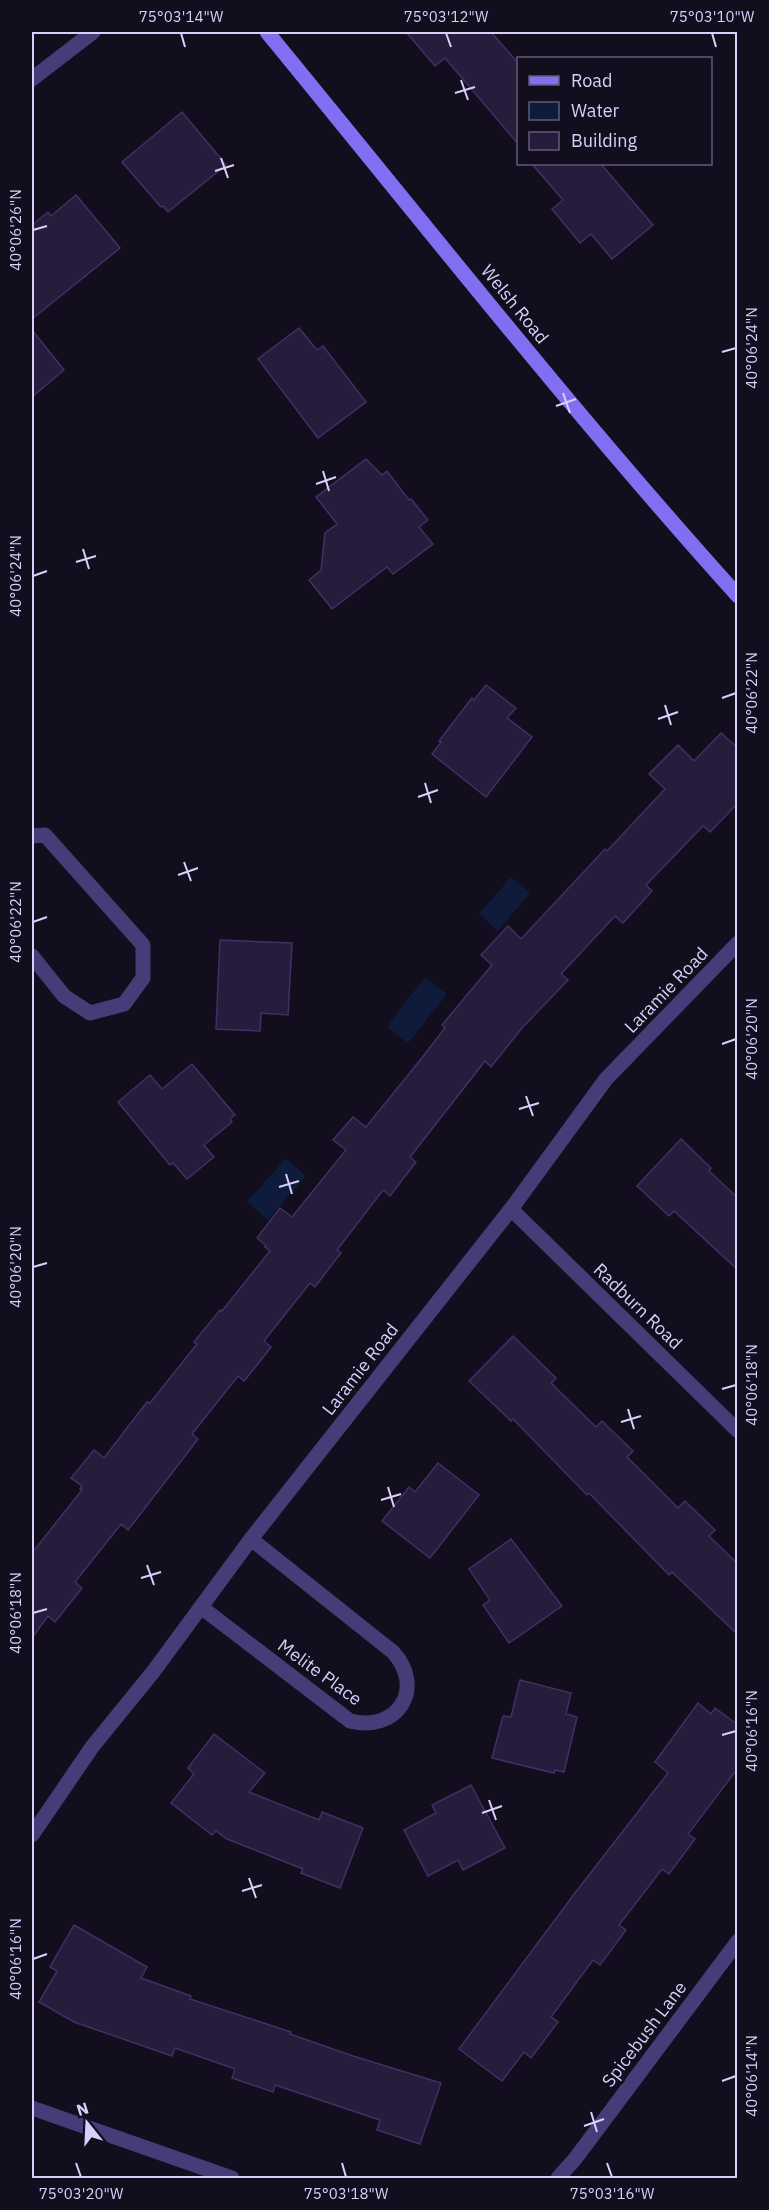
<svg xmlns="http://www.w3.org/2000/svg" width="769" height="2210" font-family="'IBM Plex Sans',sans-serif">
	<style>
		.water { fill: #0f1b3b }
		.building { fill: #261c3c; stroke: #403066; stroke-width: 1.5 }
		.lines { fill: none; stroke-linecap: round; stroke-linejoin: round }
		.service { stroke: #463d78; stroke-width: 15 }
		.minor { stroke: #463d78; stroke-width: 15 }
		.tertiary { stroke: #463d78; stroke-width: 15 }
		.secondary { stroke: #806ff1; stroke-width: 15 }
		.ticks { fill: none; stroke: #d8cffa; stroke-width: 2 }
		.labels { text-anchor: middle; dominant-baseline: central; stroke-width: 6; stroke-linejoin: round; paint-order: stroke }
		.street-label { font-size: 18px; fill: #d8cffa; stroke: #120e1d }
		.neatline { fill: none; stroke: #d8cffa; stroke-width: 2 }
		.ticks-label { font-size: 15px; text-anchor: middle; fill: #d8cffa }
	</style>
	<rect width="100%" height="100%" fill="#120e1d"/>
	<g class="water">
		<polygon points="511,877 530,893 498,931 479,914"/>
		<polygon points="425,977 447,994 408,1043 387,1027"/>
		<polygon points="286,1158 306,1176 268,1220 247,1202"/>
	</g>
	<g class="building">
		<polygon points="406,32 491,32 519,64 519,145 445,58 435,66"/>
		<polygon points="182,112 226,165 168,212 163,206 161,207 122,162"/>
		<polygon points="532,164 601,164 653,225 612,259 591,234 580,243 552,209 563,200"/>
		<polygon points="76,195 120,248 32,319 32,225 48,212 51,216"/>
		<polygon points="299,328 317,350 323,346 366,402 318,438 258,359"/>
		<polygon points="32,330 64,370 32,397"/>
		<polygon points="366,459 382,475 387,471 409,500 411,499 428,520 419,527 433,544 393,574 387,567 332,609 309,580 321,570 325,533 337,524 316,497"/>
		<polygon points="486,685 516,708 507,718 532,737 486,797 432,754 441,742 439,741 472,698 474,700"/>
		<polygon points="721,733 738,748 738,803 710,832 703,826 646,885 652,891 623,923 615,916 561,974 568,980 522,1028 491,1067 485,1061 410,1157 416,1162 390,1196 383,1190 337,1250 341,1253 327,1271 315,1287 310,1283 264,1341 271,1347 257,1365 244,1381 238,1376 192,1434 198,1439 155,1495 128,1530 121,1524 75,1582 82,1588 55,1622 48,1616 32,1638 32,1553 82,1490 80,1489 82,1486 71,1478 94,1450 104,1458 147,1402 150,1403 197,1344 194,1342 220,1310 222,1311 270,1251 265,1247 266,1246 257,1238 280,1208 292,1217 346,1150 333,1140 353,1117 366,1127 421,1059 445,1028 442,1025 492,965 481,955 508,926 521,939 605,849 607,851 665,789 649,774 678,745 694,761"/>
		<polygon points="220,940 292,943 288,1015 261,1013 260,1031 216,1029"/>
		<polygon points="192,1064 235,1115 230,1119 232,1122 204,1145 214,1157 187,1179 173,1163 170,1165 118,1102 150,1075 162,1089"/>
		<polygon points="681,1139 711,1168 709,1171 738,1198 738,1270 674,1211 669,1216 637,1186"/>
		<polygon points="513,1336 556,1378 551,1383 596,1427 602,1421 633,1451 627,1457 678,1508 685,1501 715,1530 709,1536 738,1564 738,1635 672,1572 669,1575 589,1493 587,1495 513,1419 511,1421 469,1381"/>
		<polygon points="438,1463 479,1495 430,1558 382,1521 409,1487 415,1492"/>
		<polygon points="511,1539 562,1606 509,1643 483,1605 490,1600 469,1569"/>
		<polygon points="520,1680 571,1693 566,1714 577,1717 564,1772 555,1770 554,1773 492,1758 503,1716 511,1717"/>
		<polygon points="698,1703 711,1714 715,1708 738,1725 738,1768 688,1834 695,1839 669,1874 662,1869 619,1925 626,1930 600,1965 593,1960 551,2017 558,2022 531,2058 524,2052 502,2081 459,2049 575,1893 668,1773 655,1762"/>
		<polygon points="214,1734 265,1773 249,1792 319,1820 322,1812 363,1828 340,1888 301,1873 303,1869 227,1839 216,1831 212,1835 171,1803 194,1774 188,1768"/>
		<polygon points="471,1785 505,1848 463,1870 458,1860 428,1876 404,1830 436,1813 432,1805"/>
		<polygon points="74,1925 147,1967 141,1978 191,1996 190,1999 291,2032 290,2034 353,2056 441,2083 420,2144 377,2130 380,2120 275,2085 273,2092 232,2078 235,2069 175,2048 172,2056 74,2022 39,2002 57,1971 50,1967"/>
	</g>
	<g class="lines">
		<polyline class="service" points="32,836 45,835 143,945 143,978 124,1004 90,1013 64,996 32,956"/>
		<g class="minor">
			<polyline points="511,1209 738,1431"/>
			<path d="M 201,1607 L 350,1721 C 397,1733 426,1689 393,1652 L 251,1539"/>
			<polyline points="32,1835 92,1747 153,1672 251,1539 511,1209 606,1079 738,943"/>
			<polyline points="32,2108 232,2178"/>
			<polyline points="558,2178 575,2159 738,1941"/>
		</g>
		<polyline class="tertiary" points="32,79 93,32"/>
		<path class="secondary" d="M 267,32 C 422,221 574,414 738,596"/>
	</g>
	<path class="ticks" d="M 181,33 L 185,47M 446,33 L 451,47M 712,33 L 716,47M 461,80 L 468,100M 455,93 L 475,87M 221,158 L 228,178M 215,171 L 234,165M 33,230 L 47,226M 722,352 L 736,348M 563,393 L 570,413M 556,406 L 576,399M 323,471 L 329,491M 316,484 L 336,477M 83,549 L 89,569M 76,562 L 96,556M 33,576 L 47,571M 722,698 L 736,693M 665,705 L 671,725M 658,719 L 678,712M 425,783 L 431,803M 418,797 L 438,790M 184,862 L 191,881M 178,875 L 198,868M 33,922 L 47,917M 722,1044 L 736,1039M 526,1096 L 533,1116M 519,1109 L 539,1103M 286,1174 L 292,1194M 279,1187 L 299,1181M 33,1267 L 47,1263M 722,1389 L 736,1385M 628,1409 L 634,1429M 621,1422 L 641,1416M 388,1487 L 394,1507M 381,1500 L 401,1494M 147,1565 L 154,1585M 141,1578 L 161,1572M 33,1613 L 47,1609M 722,1735 L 736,1731M 489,1800 L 496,1820M 482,1813 L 502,1806M 249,1878 L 256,1898M 242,1891 L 262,1885M 33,1959 L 47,1954M 722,2081 L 736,2076M 591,2112 L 597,2132M 584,2126 L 604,2119M 76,2163 L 81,2177M 342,2163 L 346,2177M 607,2163 L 612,2177"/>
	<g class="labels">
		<g class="street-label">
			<text transform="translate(515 304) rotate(51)">Welsh Road</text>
			<text transform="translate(666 990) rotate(-46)">Laramie Road</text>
			<text transform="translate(638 1306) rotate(44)">Radburn Road</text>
			<text transform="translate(360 1369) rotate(-52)">Laramie Road</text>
			<text transform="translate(320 1672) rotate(36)">Melite Place</text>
			<text transform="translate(644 2034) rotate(-53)">Spicebush Lane</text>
		</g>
	</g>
	<rect width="769" height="2210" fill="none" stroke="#120e1d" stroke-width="66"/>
	<rect x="517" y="57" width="195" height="108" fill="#120e1d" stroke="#615b75" stroke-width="1.5"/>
	<rect x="529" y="76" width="30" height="9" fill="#806ff1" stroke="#615b75" stroke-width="1.5"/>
	<text x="571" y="87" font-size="18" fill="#d8cffa">Road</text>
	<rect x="529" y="102" width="30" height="18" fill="#0f1b3b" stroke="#615b75" stroke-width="1.5"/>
	<text x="571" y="117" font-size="18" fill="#d8cffa">Water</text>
	<rect x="529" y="132" width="30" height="18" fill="#261c3c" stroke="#615b75" stroke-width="1.5"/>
	<text x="571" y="147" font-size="18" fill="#d8cffa">Building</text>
	<g transform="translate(87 2123) rotate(342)" stroke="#120e1d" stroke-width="4.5" paint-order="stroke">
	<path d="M0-4.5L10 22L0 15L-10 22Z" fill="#d8cffa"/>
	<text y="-9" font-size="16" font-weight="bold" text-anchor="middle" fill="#d8cffa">N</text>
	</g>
	<rect x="33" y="33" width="703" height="2144" class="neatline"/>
	<g class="ticks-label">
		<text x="181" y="22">75°03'14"W</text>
		<text x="446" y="22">75°03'12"W</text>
		<text x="712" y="22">75°03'10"W</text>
		<text transform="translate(16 230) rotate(-90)" y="5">40°06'26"N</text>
		<text transform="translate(752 348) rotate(-90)" y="5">40°06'24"N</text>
		<text transform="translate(16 576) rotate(-90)" y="5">40°06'24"N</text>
		<text transform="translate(752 693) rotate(-90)" y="5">40°06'22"N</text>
		<text transform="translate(16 922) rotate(-90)" y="5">40°06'22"N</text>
		<text transform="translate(752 1039) rotate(-90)" y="5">40°06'20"N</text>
		<text transform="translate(16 1267) rotate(-90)" y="5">40°06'20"N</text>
		<text transform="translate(752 1385) rotate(-90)" y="5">40°06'18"N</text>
		<text transform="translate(16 1613) rotate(-90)" y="5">40°06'18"N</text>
		<text transform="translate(752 1731) rotate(-90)" y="5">40°06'16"N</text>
		<text transform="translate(16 1959) rotate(-90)" y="5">40°06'16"N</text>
		<text transform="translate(752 2076) rotate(-90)" y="5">40°06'14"N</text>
		<text x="81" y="2199">75°03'20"W</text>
		<text x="346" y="2199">75°03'18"W</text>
		<text x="612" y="2199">75°03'16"W</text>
	</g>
</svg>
